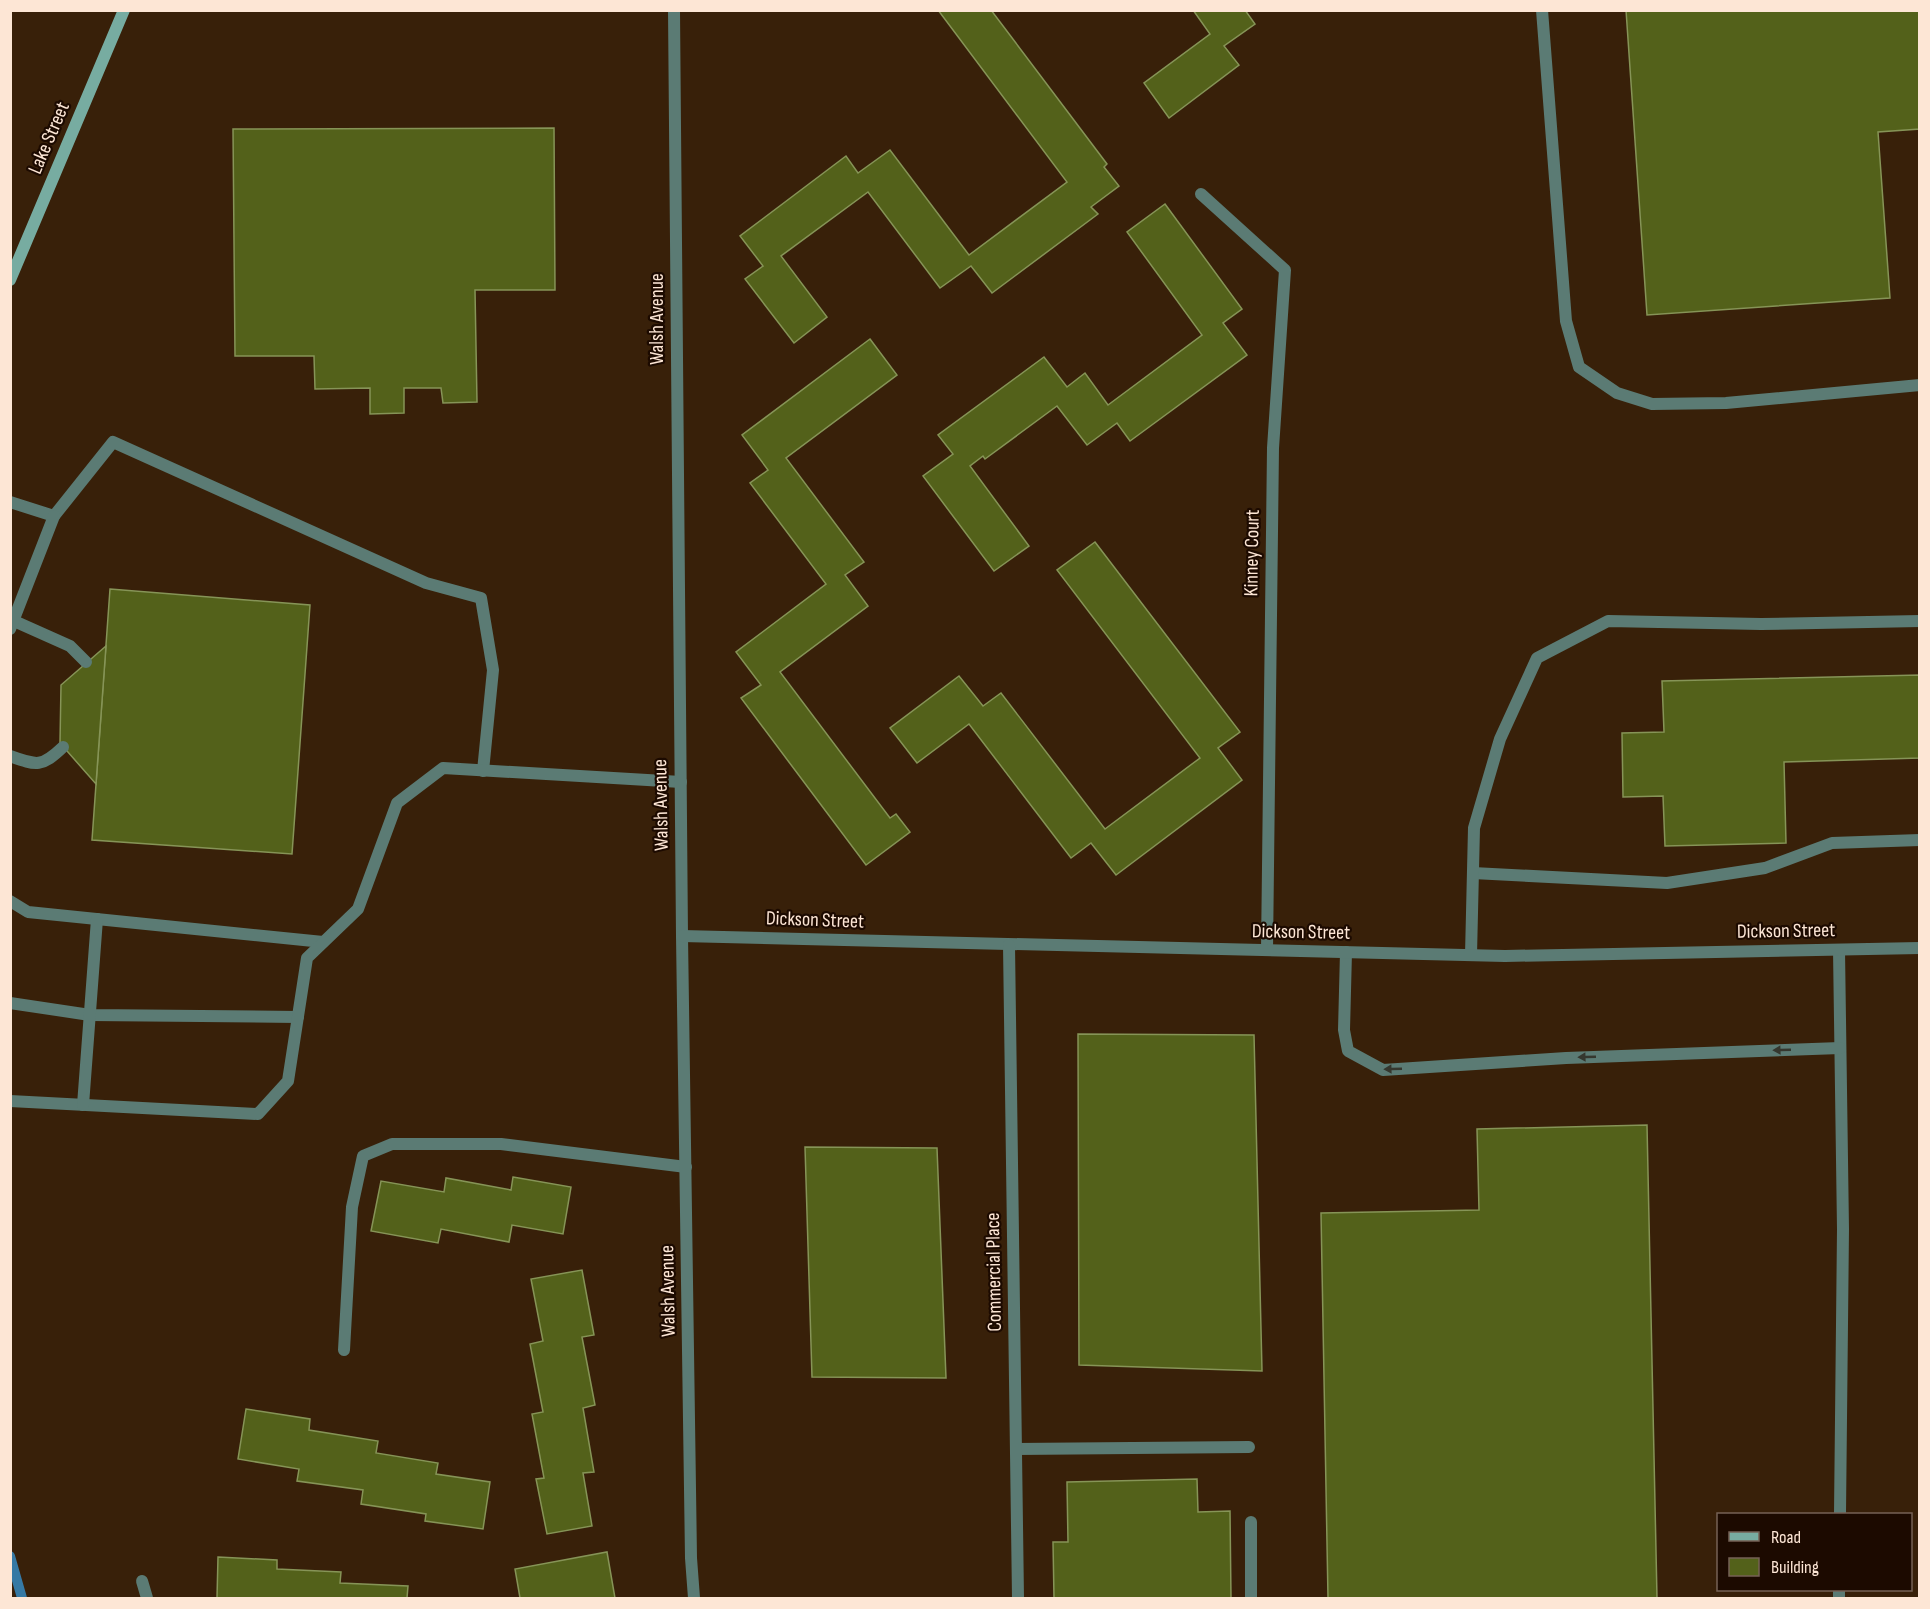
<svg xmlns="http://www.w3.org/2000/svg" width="1930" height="1609" font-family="'Sofia Sans Condensed',sans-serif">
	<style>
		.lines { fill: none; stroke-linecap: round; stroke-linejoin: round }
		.stream { stroke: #3679a4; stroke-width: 10 }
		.building { fill: #53611a; stroke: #869457; stroke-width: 1.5 }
		.service { stroke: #5b7b74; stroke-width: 12 }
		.minor { stroke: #5b7b74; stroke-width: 12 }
		.secondary { stroke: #77aca1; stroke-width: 12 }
		.oneway { fill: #35372e }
		.labels { text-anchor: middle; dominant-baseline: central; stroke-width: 4.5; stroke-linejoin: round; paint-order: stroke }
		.street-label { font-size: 20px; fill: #fde6d5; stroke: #1c0a00 }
	</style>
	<rect width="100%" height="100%" fill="#382009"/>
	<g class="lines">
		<polyline class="stream" points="10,1556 22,1598"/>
	</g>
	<g class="building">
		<polygon points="938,10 991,10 1107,164 1104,167 1119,186 1091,207 1098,214 992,293 971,266 940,288 868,192 781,256 827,317 794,343 745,279 763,266 740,236 846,156 858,173 890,150 969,255 1067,182"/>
		<polygon points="1193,10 1245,10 1255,24 1224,46 1239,65 1169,118 1144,83 1210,34"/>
		<polygon points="1626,10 1920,10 1920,129 1878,132 1890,298 1647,315"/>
		<polygon points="554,128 555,290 475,290 477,402 443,403 441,388 404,388 404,413 370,414 370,388 315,389 314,356 235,356 233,129"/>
		<polygon points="1165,204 1242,309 1223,323 1247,355 1130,441 1117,423 1087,445 1057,406 985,459 983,456 970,466 1029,546 994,571 923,476 953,454 938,435 1044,357 1067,387 1085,373 1108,405 1202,335 1127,232"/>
		<polygon points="870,339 897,375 786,458 864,562 845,575 868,606 780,672 890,818 896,814 910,832 866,865 741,698 761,685 736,652 826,584 750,483 768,470 742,435"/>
		<polygon points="1095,542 1240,732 1218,748 1242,780 1116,875 1091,843 1071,858 969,724 917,763 890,728 959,676 983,706 1001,693 1105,829 1200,758 1057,570"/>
		<polygon points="110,589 310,605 292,854 92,840"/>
		<polygon points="106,646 96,784 60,743 61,685"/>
		<polygon points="1920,675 1920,758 1784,762 1786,843 1665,846 1663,796 1623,797 1622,733 1664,732 1662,681"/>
		<polygon points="1078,1034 1254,1035 1262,1371 1079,1365"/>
		<polygon points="1647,1125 1657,1598 1328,1598 1321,1213 1479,1210 1477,1129"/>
		<polygon points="805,1147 937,1148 946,1378 812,1377"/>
		<polygon points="513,1177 571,1187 563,1234 512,1225 509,1242 441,1229 438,1243 371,1231 381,1181 444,1192 446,1178 511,1190"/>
		<polygon points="582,1270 594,1335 582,1337 595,1405 583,1408 594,1472 583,1473 592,1526 547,1534 536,1479 544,1478 532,1414 543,1412 530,1344 543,1341 531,1279"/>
		<polygon points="246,1409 310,1419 309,1430 378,1441 376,1453 438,1463 436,1474 490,1482 483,1529 425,1521 426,1514 361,1504 363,1490 297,1481 299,1469 238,1459"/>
		<polygon points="1197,1479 1198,1512 1230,1511 1231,1598 1054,1598 1053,1542 1068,1542 1067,1482"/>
		<polygon points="607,1552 615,1598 520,1598 515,1569"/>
		<polygon points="218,1557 277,1560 277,1569 341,1572 340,1583 408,1586 407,1598 217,1598"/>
	</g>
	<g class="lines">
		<g class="service">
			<polyline points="10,502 54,516 113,442 426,583 481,598 493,670 483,771"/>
			<polyline points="14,621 70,646 86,662"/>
			<polyline points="10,629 54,516"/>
			<path d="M 10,756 C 37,766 42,767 63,747"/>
			<polyline points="1473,873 1667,883 1765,868 1832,843 1920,840"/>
			<polyline points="10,901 28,912 323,942"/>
			<polyline points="1839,950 1843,1229 1840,1514"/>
			<polyline points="1346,952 1344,1030 1348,1051 1383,1070 1566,1058 1840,1048"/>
			<polyline points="1471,955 1474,828 1500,739 1537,658 1608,621 1761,624 1920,621"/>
			<polyline points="10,1003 90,1015 298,1017"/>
			<polyline points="10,1101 258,1114 288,1081 307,958 358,909 397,803 443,768 681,782"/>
			<polyline points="83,1105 97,919"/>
			<polyline points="344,1350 352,1207 363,1156 392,1144 501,1144 686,1167"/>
			<polyline points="1016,1449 1249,1447"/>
			<polyline points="142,1581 147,1598"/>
			<polyline points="1251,1598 1251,1522"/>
			<polyline points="1839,1598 1839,1590"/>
		</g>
		<g class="minor">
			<polyline points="674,10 682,936 691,1558 694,1598"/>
			<polyline points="1542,10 1566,321 1579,367 1617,393 1652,404 1726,403 1920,385"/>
			<polyline points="1201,194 1285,270 1273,448 1267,950"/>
			<polyline points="682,936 1505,956 1920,948"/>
			<polyline points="1009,945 1018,1598"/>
		</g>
		<polyline class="secondary" points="10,280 124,10"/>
	</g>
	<defs><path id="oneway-solid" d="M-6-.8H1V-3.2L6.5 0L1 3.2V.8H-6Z" transform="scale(1.5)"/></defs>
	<g class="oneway">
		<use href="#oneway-solid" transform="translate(1782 1050) rotate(178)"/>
		<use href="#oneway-solid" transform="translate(1587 1057) rotate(178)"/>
		<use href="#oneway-solid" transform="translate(1393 1069) rotate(178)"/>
	</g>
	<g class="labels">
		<g class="street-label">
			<text transform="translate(49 138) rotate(-67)">Lake Street</text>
			<text transform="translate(657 319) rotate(-90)">Walsh Avenue</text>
			<text transform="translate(1252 553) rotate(-89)">Kinney Court</text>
			<text transform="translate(661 805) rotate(-91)">Walsh Avenue</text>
			<text transform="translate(815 920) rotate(2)">Dickson Street</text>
			<text transform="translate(1786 931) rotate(-1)">Dickson Street</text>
			<text transform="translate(1301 932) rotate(1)">Dickson Street</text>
			<text transform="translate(994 1272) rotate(-91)">Commercial Place</text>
			<text transform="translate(668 1291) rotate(-91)">Walsh Avenue</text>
		</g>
	</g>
	<rect width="1930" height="1609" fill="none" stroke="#fde6d5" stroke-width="24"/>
	<rect x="1717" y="1513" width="195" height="78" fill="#1c0a00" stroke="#766255" stroke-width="1.5"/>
	<rect x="1729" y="1532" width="30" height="9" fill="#77aca1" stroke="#766255" stroke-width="1.5"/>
	<text x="1771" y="1543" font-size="18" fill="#fde6d5">Road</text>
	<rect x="1729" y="1558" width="30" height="18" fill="#53611a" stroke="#766255" stroke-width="1.5"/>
	<text x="1771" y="1573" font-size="18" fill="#fde6d5">Building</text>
</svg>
